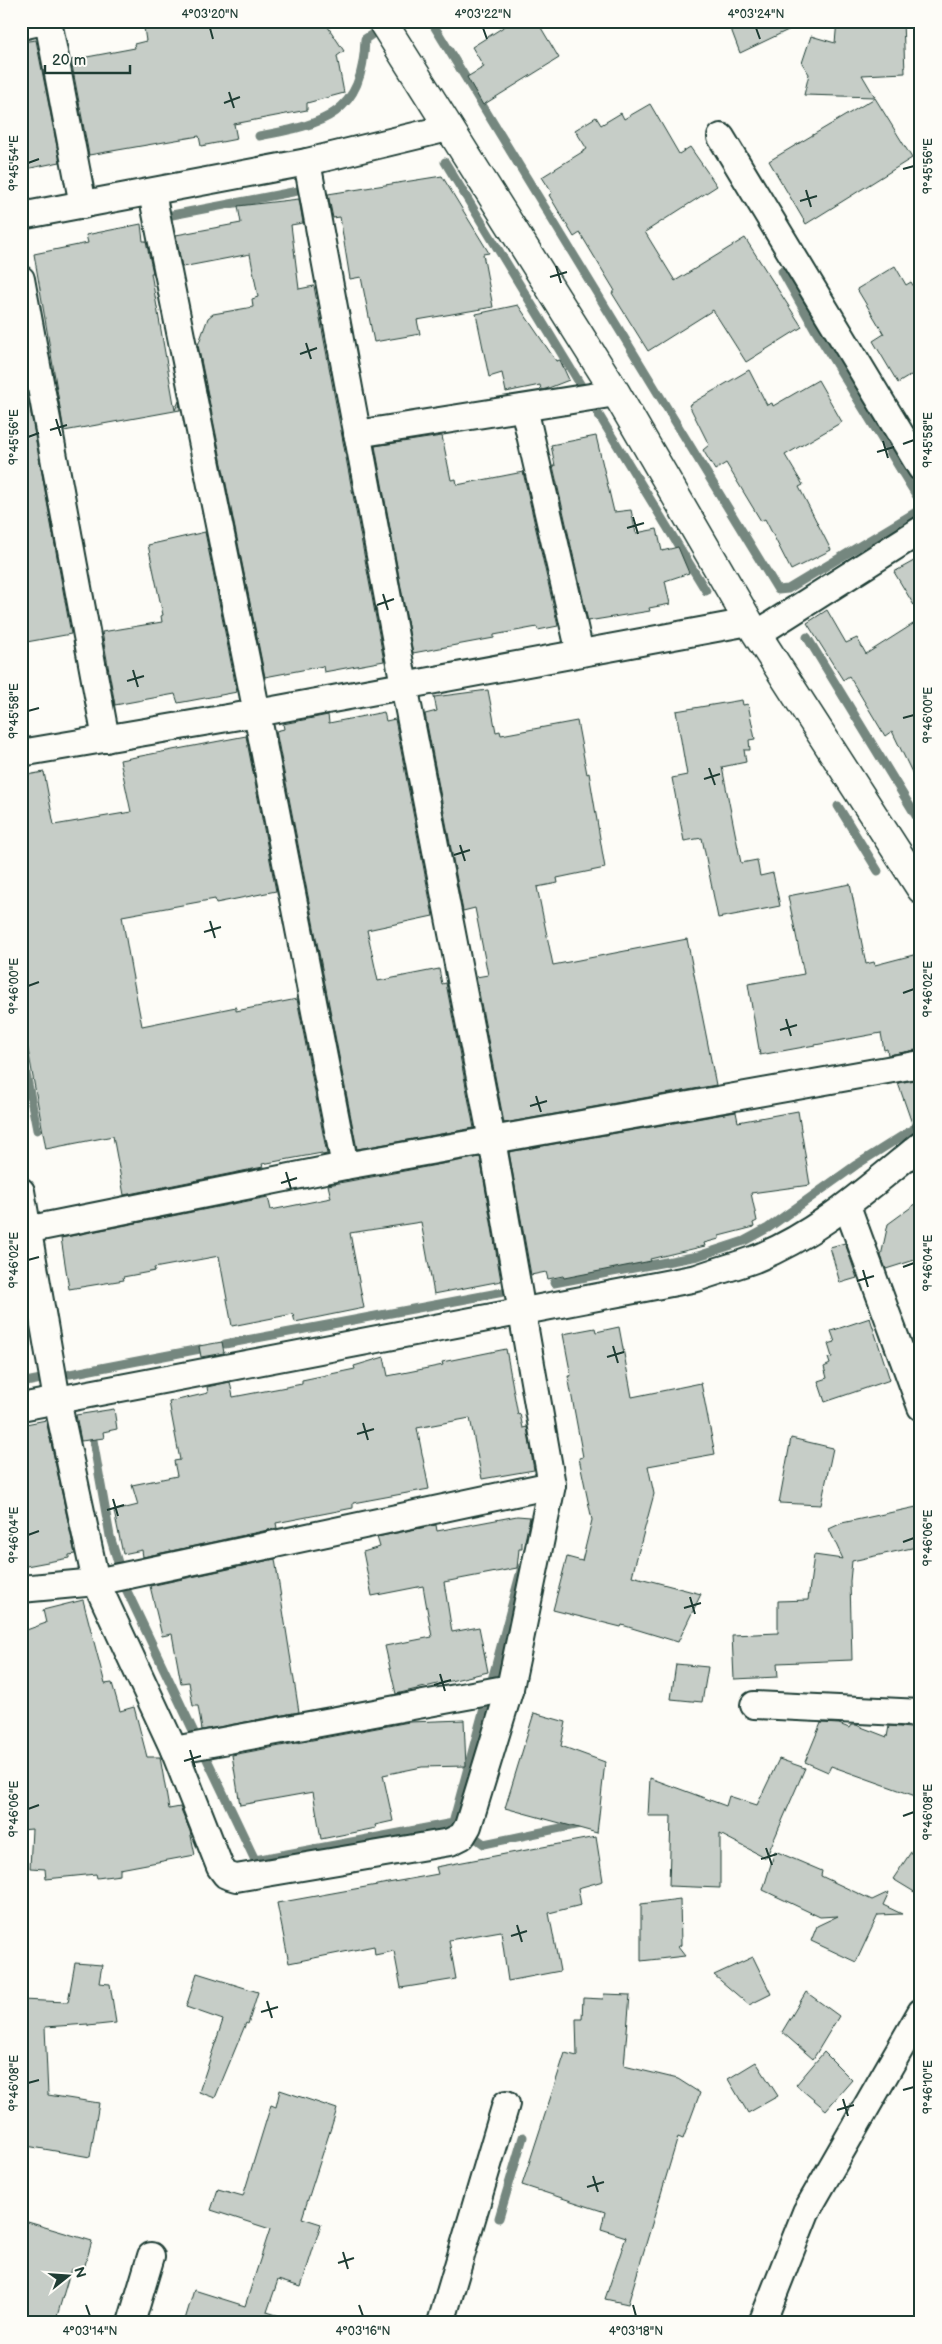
<svg xmlns="http://www.w3.org/2000/svg" width="942" height="2344" font-family="'Balsamiq Sans',sans-serif">
	<style>
		.lines { fill: none; stroke-linecap: round; stroke-linejoin: round }
		.stream { stroke: #75877f; stroke-width: 9 }
		.building { fill: #c6cdc7; stroke: #1f3d34 }
		.minor-casing { stroke: #1f3d34; stroke-width: 30 }
		.primary-casing { stroke: #1f3d34; stroke-width: 31 }
		.minor { stroke: #fdfcf7; stroke-width: 26 }
		.primary { stroke: #fdfcf7; stroke-width: 28 }
		.ticks { fill: none; stroke: #1f3d34; stroke-width: 2 }
		.neatline { fill: none; stroke: #1f3d34; stroke-width: 2 }
		.ticks-label { font-size: 12px; text-anchor: middle; fill: #1f3d34 }
	</style>
	<rect width="100%" height="100%" fill="#fdfcf7"/>
	<filter id="ink" filterUnits="userSpaceOnUse"><feTurbulence type="fractalNoise" baseFrequency=".02" numOctaves="2"/><feDisplacementMap in="SourceGraphic" scale="10" xChannelSelector="R" yChannelSelector="G"/><feConvolveMatrix kernelMatrix="1 2 1 2 8 2 1 2 1" color-interpolation-filters="sRGB"/></filter>
	<g filter="url(#ink)">
		<g class="lines">
			<g class="stream">
				<polyline points="431,21 778,590 788,589 921,509"/>
				<path d="M 259,136 C 324,124 363,115 365,39 L 371,35"/>
				<polyline points="445,162 706,591"/>
				<polyline points="172,215 303,190 304,197"/>
				<polyline points="782,271 817,333 921,503"/>
				<polyline points="807,637 921,824"/>
				<polyline points="838,806 878,871"/>
				<polyline points="21,1048 37,1130"/>
				<polyline points="554,1283 698,1256 744,1241 768,1228 856,1165 921,1124"/>
				<polyline points="225,1344 509,1291"/>
				<polyline points="70,1374 200,1349"/>
				<polyline points="21,1383 46,1378"/>
				<polyline points="93,1440 110,1536 126,1589 199,1743"/>
				<polyline points="492,1680 522,1567"/>
				<polyline points="205,1755 255,1860 453,1823 486,1701"/>
				<polyline points="477,1839 484,1844 580,1824"/>
				<polyline points="499,2218 523,2137"/>
			</g>
		</g>
		<g class="building">
			<polygon points="143,21 324,21 344,51 337,56 344,93 307,103 307,110 234,124 237,139 201,146 199,136 89,155 71,60 135,48 134,44 146,41"/>
			<polygon points="513,21 537,21 559,58 483,105 467,77 484,67 472,47"/>
			<polygon points="728,21 807,21 740,53"/>
			<polygon points="837,21 903,21 905,73 862,75 875,97 804,95 809,74 802,63 811,36 835,43"/>
			<polygon points="36,40 60,162 21,170 21,42"/>
			<polygon points="875,98 912,158 806,224 769,161"/>
			<polygon points="650,104 679,154 690,147 717,186 645,232 675,281 745,238 802,327 746,362 713,310 648,351 612,293 615,291 580,233 574,237 549,195 552,193 542,177 587,149 575,130 596,117 601,125 621,113 624,119"/>
			<polygon points="442,176 489,253 483,254 493,307 417,320 420,334 374,342 361,277 350,279 340,217 333,218 328,194"/>
			<polygon points="299,199 303,223 291,225 299,289 314,286 384,661 324,672 323,666 265,677 198,345 208,318 213,314 253,307 252,299 258,297 250,254 182,267 176,235 241,223 238,206"/>
			<polygon points="141,224 143,241 146,241 153,273 151,273 175,410 179,401 180,410 64,431 34,254 88,243 86,235"/>
			<polygon points="895,266 906,285 911,282 921,298 921,369 898,383 873,341 884,334 857,289"/>
			<polygon points="518,305 556,361 560,360 569,380 546,389 541,390 540,385 506,392 502,373 489,377 476,314"/>
			<polygon points="749,370 767,405 772,403 773,406 818,380 842,422 785,455 803,485 799,487 831,550 791,570 765,519 761,521 726,463 715,470 703,450 709,445 689,405"/>
			<polygon points="28,397 71,634 21,643 21,398"/>
			<polygon points="442,436 451,480 456,479 457,485 523,472 558,626 538,630 537,627 494,635 494,638 413,653 375,446"/>
			<polygon points="596,436 614,512 631,510 636,533 657,529 662,551 678,547 689,573 665,581 670,604 649,608 650,611 588,621 553,466 555,466 551,445"/>
			<polygon points="205,532 237,692 178,703 175,694 115,705 102,632 162,622 161,616 163,615 148,545"/>
			<polygon points="921,557 921,617 894,572"/>
			<polygon points="827,610 846,643 857,638 866,654 921,619 921,791 892,731 885,736 849,676 843,680 807,623"/>
			<polygon points="488,690 496,732 500,731 501,735 577,721 587,774 589,773 605,868 557,878 558,883 537,887 553,965 687,939 716,1085 504,1123 476,977 488,975 475,908 463,911 425,714 437,711 434,697"/>
			<polygon points="742,700 743,705 748,704 755,739 749,740 750,750 744,750 746,762 722,767 741,863 757,860 760,876 773,873 780,906 718,918 702,838 684,841 672,778 687,775 676,711"/>
			<polygon points="384,712 386,721 395,719 433,916 367,930 378,981 439,969 442,984 446,983 474,1128 357,1149 276,731 284,729 283,724 328,715 329,723"/>
			<polygon points="246,736 276,891 216,903 215,899 122,916 131,968 142,1026 236,1007 236,1011 297,999 327,1154 323,1155 322,1153 262,1164 263,1167 124,1195 113,1136 46,1149 21,1011 21,776 44,772 54,825 131,812 120,760"/>
			<polygon points="850,884 866,964 874,962 875,965 921,953 921,1049 888,1055 887,1049 884,1050 881,1033 760,1055 748,984 804,974 788,896"/>
			<polygon points="921,1079 921,1130 915,1132 898,1083"/>
			<polygon points="798,1111 810,1185 751,1193 757,1221 753,1223 754,1227 719,1236 719,1239 704,1243 705,1246 650,1259 651,1261 564,1278 563,1276 548,1279 546,1272 531,1275 509,1152 736,1112 738,1122"/>
			<polygon points="480,1157 501,1281 434,1294 421,1222 350,1233 364,1308 295,1322 293,1314 232,1326 219,1256 154,1268 155,1271 123,1277 124,1280 69,1289 61,1238 268,1197 271,1210 331,1198 328,1185"/>
			<polygon points="921,1200 921,1258 886,1269 881,1256 888,1224"/>
			<polygon points="845,1243 857,1278 840,1283 830,1247"/>
			<polygon points="870,1318 890,1380 825,1402 818,1381 827,1378 824,1367 830,1364 828,1358 832,1357 828,1344 835,1342 831,1331"/>
			<polygon points="619,1327 632,1397 701,1383 715,1454 648,1466 654,1494 632,1576 701,1594 678,1642 622,1625 621,1627 553,1610 567,1557 582,1561 592,1520 579,1458 583,1457 568,1376 571,1376 563,1334 595,1328 596,1332"/>
			<polygon points="222,1342 224,1353 201,1357 199,1346"/>
			<polygon points="506,1349 518,1415 520,1414 523,1428 527,1427 534,1470 482,1479 470,1418 417,1428 429,1489 353,1503 353,1508 276,1523 277,1528 143,1557 142,1550 123,1554 114,1511 138,1505 132,1485 177,1476 174,1461 180,1460 169,1402 208,1393 207,1387 230,1382 233,1397 302,1384 302,1380 355,1369 354,1366 384,1357 388,1376 443,1365 442,1362"/>
			<polygon points="114,1409 117,1429 103,1432 104,1438 81,1441 76,1415"/>
			<polygon points="46,1420 75,1554 69,1555 69,1558 21,1567 21,1425"/>
			<polygon points="791,1438 833,1448 821,1505 779,1503"/>
			<polygon points="921,1506 921,1546 852,1561 850,1581 852,1660 777,1663 778,1677 734,1679 732,1635 778,1633 778,1601 808,1600 814,1555 843,1559 829,1529 842,1523"/>
			<polygon points="517,1516 530,1517 525,1541 522,1542 522,1549 519,1549 517,1568 444,1582 452,1632 479,1627 488,1672 396,1694 385,1646 432,1637 423,1586 372,1596 363,1552 380,1547 377,1537 436,1525 437,1531"/>
			<polygon points="275,1559 299,1712 202,1730 198,1706 193,1706 189,1682 181,1683 172,1634 162,1636 150,1586"/>
			<polygon points="83,1600 105,1684 112,1683 120,1711 134,1707 147,1757 160,1757 169,1809 180,1807 190,1831 195,1855 120,1869 120,1875 97,1878 96,1874 46,1879 45,1869 30,1868 32,1829 21,1830 21,1632 46,1623 43,1610"/>
			<polygon points="676,1664 708,1667 702,1702 671,1699"/>
			<polygon points="534,1713 566,1722 561,1746 605,1762 597,1833 505,1808"/>
			<polygon points="464,1720 466,1766 422,1767 383,1775 393,1821 375,1825 376,1828 321,1839 313,1792 240,1805 232,1755 409,1722"/>
			<polygon points="821,1723 839,1724 849,1728 851,1725 856,1725 887,1737 889,1726 921,1729 921,1798 831,1766 828,1772 805,1762"/>
			<polygon points="779,1759 805,1768 766,1858 720,1834 720,1888 669,1886 671,1816 648,1816 650,1778 726,1806 729,1796 757,1805"/>
			<polygon points="596,1837 603,1881 578,1888 581,1905 549,1913 560,1971 508,1981 501,1931 449,1940 456,1979 401,1988 394,1951 375,1955 374,1946 289,1963 277,1903 438,1874 436,1867"/>
			<polygon points="921,1837 921,1896 893,1879"/>
			<polygon points="775,1851 822,1871 821,1876 872,1900 889,1892 883,1905 902,1914 878,1915 856,1962 811,1941 817,1926 838,1916 820,1917 763,1890"/>
			<polygon points="680,1899 681,1945 678,1947 685,1956 641,1961 641,1904"/>
			<polygon points="753,1957 771,1994 749,2005 714,1975"/>
			<polygon points="75,1963 102,1965 99,1983 110,1984 116,2023 88,2026 88,2024 45,2027 48,2095 99,2103 90,2157 21,2145 21,2000 68,2002"/>
			<polygon points="197,1973 258,1992 248,2024 246,2023 215,2098 199,2092 223,2020 186,2007"/>
			<polygon points="806,1992 839,2016 813,2059 782,2032"/>
			<polygon points="604,1994 630,1995 624,2066 678,2079 700,2093 683,2139 678,2137 628,2304 605,2299 626,2237 601,2229 605,2212 522,2185 565,2053 577,2056 576,2019 582,2019 583,1998 603,1999"/>
			<polygon points="824,2052 852,2080 826,2110 796,2085"/>
			<polygon points="756,2062 778,2096 748,2113 728,2079"/>
			<polygon points="280,2090 337,2109 302,2218 321,2224 301,2287 278,2280 267,2312 283,2317 282,2323 184,2323 194,2290 245,2306 270,2229 211,2210 218,2189 243,2196 271,2105 276,2107"/>
			<polygon points="21,2220 92,2241 83,2272 71,2269 55,2323 21,2323"/>
		</g>
		<g class="lines">
			<g class="minor-casing">
				<g id="minor">
					<polyline points="48,21 83,205"/>
					<polyline points="21,26 44,21"/>
					<polyline points="721,137 921,468"/>
					<polyline points="152,193 257,713 345,1166"/>
					<polyline points="21,216 307,162 448,128"/>
					<polyline points="21,279 106,739"/>
					<polyline points="524,408 580,653"/>
					<polyline points="357,434 616,393"/>
					<polyline points="757,634 921,530"/>
					<polyline points="21,753 257,713 749,622"/>
					<polyline points="21,1191 57,1400 96,1582 174,1750 220,1867 226,1875 236,1878 450,1842 462,1836 468,1826 510,1688"/>
					<polyline points="847,1206 921,1407"/>
					<polyline points="21,1231 345,1166 921,1064"/>
					<path d="M 21,1407 L 697,1278 C 716,1271 736,1266 755,1259 C 818,1234 869,1187 921,1145"/>
					<polyline points="21,1589 96,1582 552,1485"/>
					<polyline points="754,1705 921,1713"/>
					<polyline points="174,1750 510,1688 552,1485 492,1140 404,685 307,162"/>
					<polyline points="131,2323 151,2256"/>
					<polyline points="441,2323 506,2104"/>
					<polyline points="762,2323 806,2212 921,2012"/>
				</g>
			</g>
			<g class="primary-casing">
				<polyline id="primary" points="382,21 616,393 749,622 921,889"/>
			</g>
			<use href="#minor" class="minor"/>
			<use href="#primary" class="primary"/>
		</g>
	</g>
	<path class="ticks" d="M 210,28 L 213,39M 483,28 L 487,39M 756,28 L 760,39M 229,92 L 234,108M 224,103 L 240,97M 28,163 L 39,159M 903,169 L 914,166M 806,190 L 811,207M 800,201 L 817,196M 556,266 L 561,283M 550,277 L 567,272M 306,343 L 311,359M 300,354 L 317,348M 56,419 L 61,436M 50,430 L 67,425M 28,437 L 39,433M 883,441 L 888,458M 903,444 L 914,440M 877,452 L 894,447M 633,517 L 638,534M 627,528 L 644,523M 383,594 L 388,610M 377,605 L 394,599M 133,670 L 138,687M 127,681 L 144,676M 28,711 L 39,708M 903,718 L 914,715M 709,768 L 715,785M 704,779 L 720,774M 460,845 L 465,861M 454,855 L 470,850M 210,921 L 215,938M 204,932 L 221,927M 28,986 L 39,982M 903,993 L 914,989M 786,1019 L 791,1036M 780,1030 L 797,1025M 536,1096 L 541,1112M 530,1106 L 547,1101M 286,1172 L 291,1189M 281,1183 L 297,1178M 28,1260 L 39,1257M 903,1267 L 914,1263M 863,1270 L 868,1287M 857,1281 L 874,1276M 613,1346 L 618,1363M 607,1357 L 624,1352M 363,1423 L 368,1440M 357,1434 L 374,1429M 113,1499 L 118,1516M 107,1510 L 124,1505M 28,1535 L 39,1531M 903,1542 L 914,1538M 690,1597 L 695,1614M 684,1608 L 701,1603M 440,1674 L 445,1691M 434,1685 L 451,1680M 190,1750 L 195,1767M 184,1761 L 201,1756M 28,1809 L 39,1805M 903,1816 L 914,1812M 766,1848 L 772,1865M 761,1859 L 777,1854M 517,1925 L 522,1942M 511,1936 L 527,1931M 267,2001 L 272,2018M 261,2012 L 278,2007M 28,2083 L 39,2080M 903,2090 L 914,2087M 843,2099 L 848,2116M 837,2110 L 854,2105M 593,2176 L 598,2192M 587,2187 L 604,2182M 343,2252 L 348,2269M 338,2263 L 354,2258M 86,2305 L 90,2316M 359,2305 L 363,2316M 633,2305 L 636,2316"/>
	<rect width="942" height="2344" fill="none" stroke="#fdfcf7" stroke-width="55"/>
	<g transform="translate(68 2276) rotate(73)" stroke="#fdfcf7" stroke-width="4" paint-order="stroke">
	<path d="M0-4L9 19L0 12L-9 19Z" fill="#1f3d34"/>
	<text y="-8" font-size="14" font-weight="bold" text-anchor="middle" fill="#1f3d34">N</text>
	</g>
	<path d="M45 65v8h85v-8" fill="none" stroke="#1f3d34" stroke-width="2.5"/>
	<text x="52" y="65" font-size="15" fill="#1f3d34" stroke="#fdfcf7" stroke-width="4" paint-order="stroke">20 m</text>
	<rect x="28" y="28" width="886" height="2288" class="neatline"/>
	<g class="ticks-label">
		<text x="210" y="18">4°03'20"N</text>
		<text x="483" y="18">4°03'22"N</text>
		<text x="756" y="18">4°03'24"N</text>
		<text transform="translate(14 163) rotate(-90)" y="4">9°45'54"E</text>
		<text transform="translate(928 166) rotate(-90)" y="4">9°45'56"E</text>
		<text transform="translate(14 437) rotate(-90)" y="4">9°45'56"E</text>
		<text transform="translate(928 440) rotate(-90)" y="4">9°45'58"E</text>
		<text transform="translate(14 711) rotate(-90)" y="4">9°45'58"E</text>
		<text transform="translate(928 715) rotate(-90)" y="4">9°46'00"E</text>
		<text transform="translate(14 986) rotate(-90)" y="4">9°46'00"E</text>
		<text transform="translate(928 989) rotate(-90)" y="4">9°46'02"E</text>
		<text transform="translate(14 1260) rotate(-90)" y="4">9°46'02"E</text>
		<text transform="translate(928 1263) rotate(-90)" y="4">9°46'04"E</text>
		<text transform="translate(14 1535) rotate(-90)" y="4">9°46'04"E</text>
		<text transform="translate(928 1538) rotate(-90)" y="4">9°46'06"E</text>
		<text transform="translate(14 1809) rotate(-90)" y="4">9°46'06"E</text>
		<text transform="translate(928 1812) rotate(-90)" y="4">9°46'08"E</text>
		<text transform="translate(14 2083) rotate(-90)" y="4">9°46'08"E</text>
		<text transform="translate(928 2087) rotate(-90)" y="4">9°46'10"E</text>
		<text x="90" y="2335">4°03'14"N</text>
		<text x="363" y="2335">4°03'16"N</text>
		<text x="636" y="2335">4°03'18"N</text>
	</g>
</svg>
